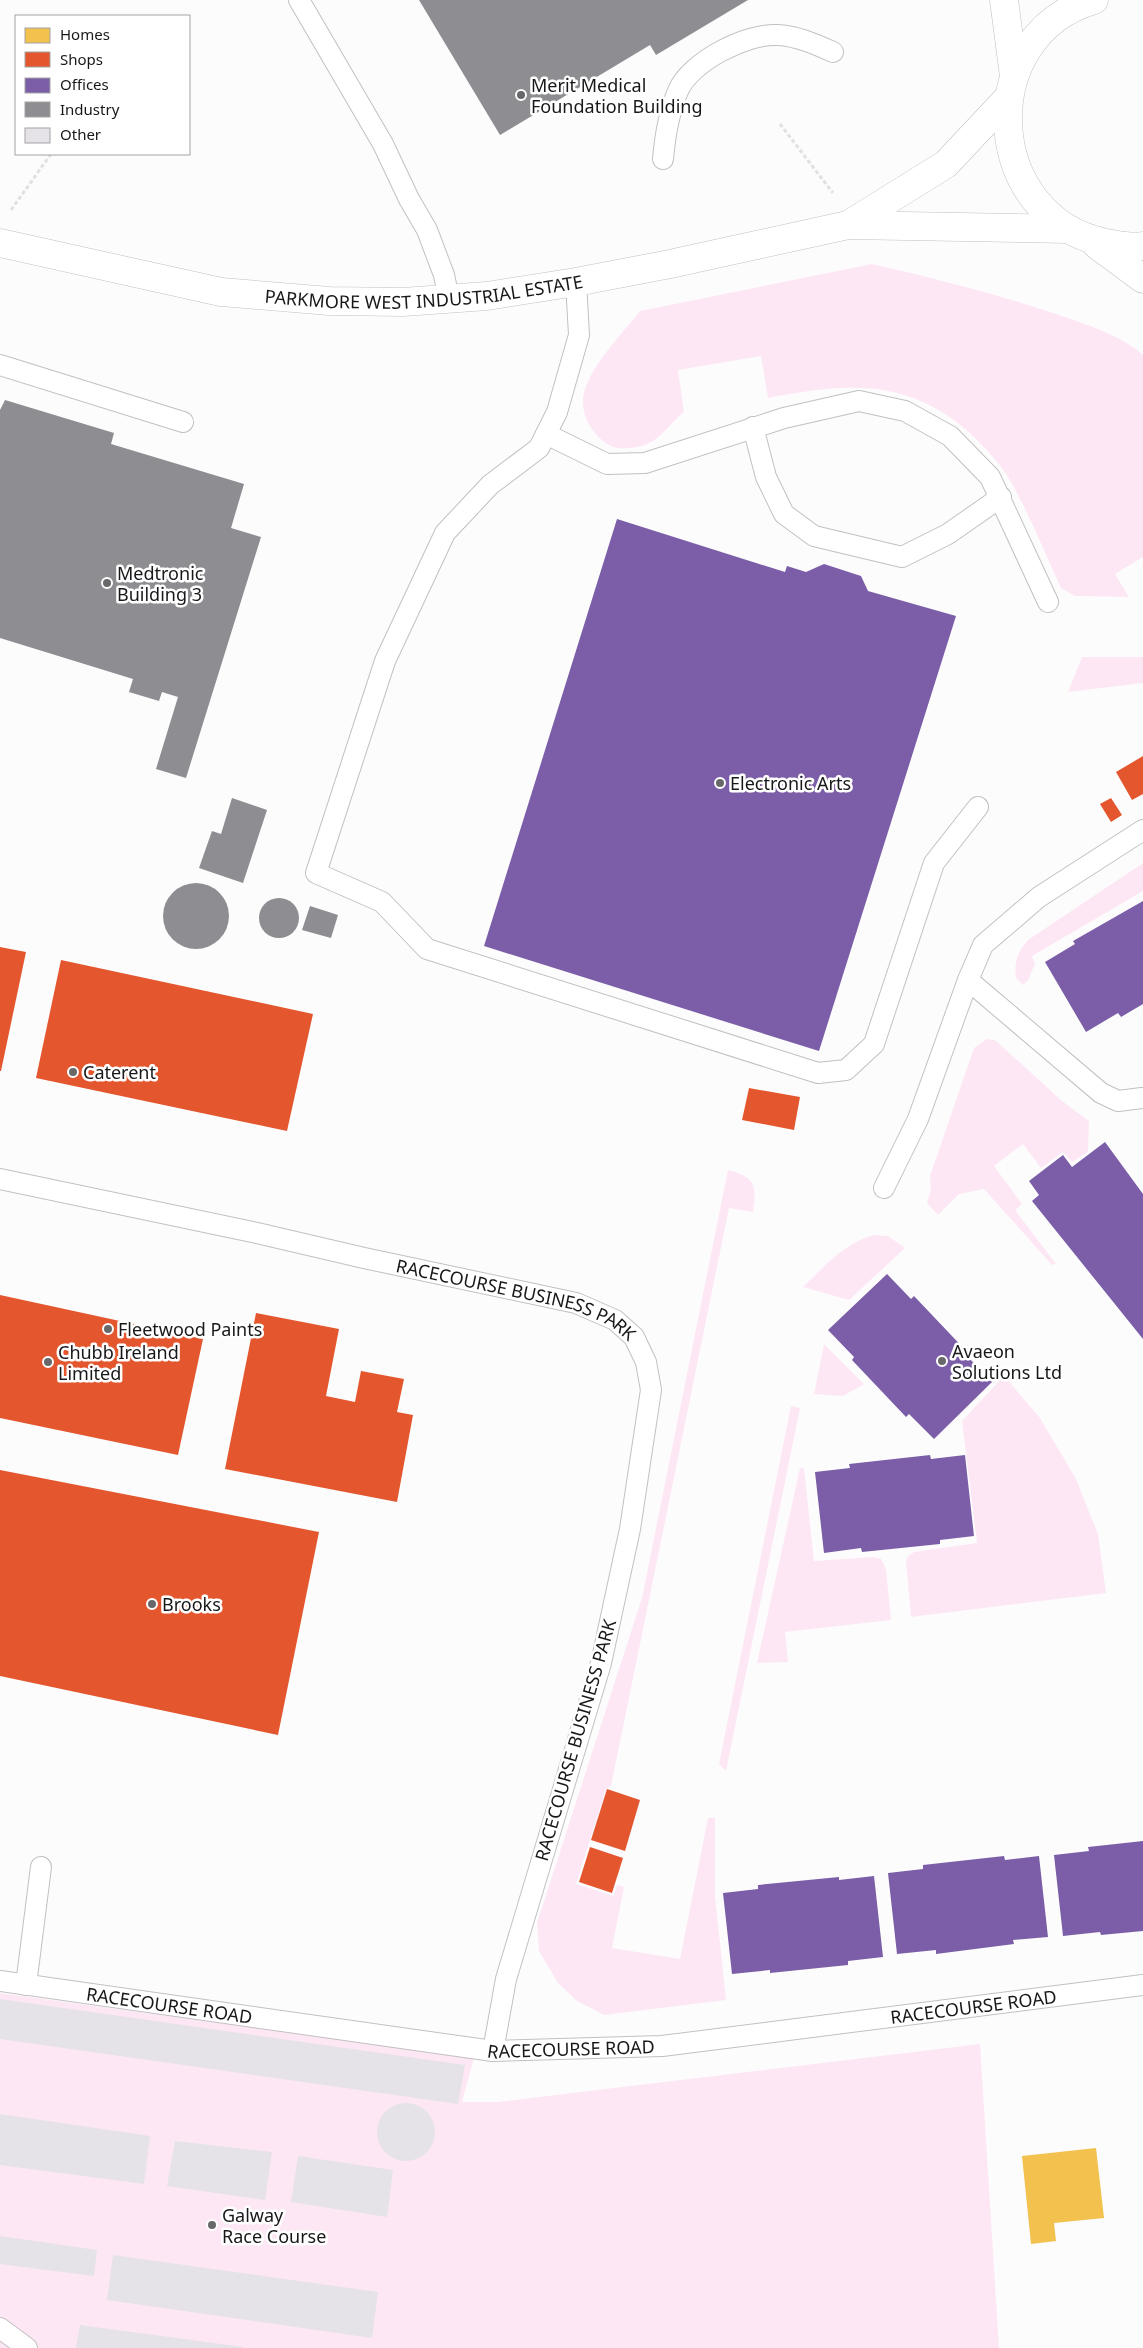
<svg xmlns="http://www.w3.org/2000/svg" width="1143" height="2348" font-family="'Noto Sans',sans-serif">
	<style>
		.green { fill: #fee7f4 }
		.homes { fill: #f2c14e }
		.shops { fill: #e4572e }
		.offices { fill: #7b5ea7 }
		.industry { fill: #8d8d92 }
		.building { fill: #e5e2e8 }
		.lines { fill: none; stroke-linecap: round; stroke-linejoin: round }
		.lane-casing { stroke: #c1c1c2; stroke-width: 22 }
		.street-casing { stroke: #c1c1c2; stroke-width: 29 }
		.secondary-casing { stroke: #c1c1c2; stroke-width: 29 }
		.path { stroke: #e1e1e2; stroke-width: 3; stroke-dasharray: 4 2.5; stroke-linecap: butt }
		.lane { stroke: #fff; stroke-width: 20 }
		.street { stroke: #fff; stroke-width: 28 }
		.secondary { stroke: #fff; stroke-width: 28 }
		.poi-dot { fill: #68686a; stroke: #fff; stroke-width: 2 }
		.labels { text-anchor: middle; dominant-baseline: central; stroke-width: 5; stroke-linejoin: round; paint-order: stroke }
		.poi-label { font-size: 18px; fill: #18181b; stroke: #fff; text-anchor: start }
		.street-label { font-size: 18px; fill: #18181b; stroke: #fff }
	</style>
	<rect width="100%" height="100%" fill="#fcfcfd"/>
	<g class="green">
		<path d="M 872,264 C 933,278 993,293 1053,313 C 1084,324 1118,333 1143,355 L 1143,557 L 1115,574 L 1129,597 L 1075,596 L 1061,588 C 1045,553 1030,516 1011,482 C 1001,464 986,449 972,435 C 908,377 847,383 768,398 L 761,356 L 678,370 L 684,412 C 672,421 662,438 647,444 C 638,448 617,451 609,445 C 592,435 579,413 584,393 C 591,365 622,334 640,311 Z"/>
		<polygon points="1082,657 1143,657 1143,683 1068,692"/>
		<path d="M 1143,863 L 1143,891 L 1032,956 L 1035,964 L 1028,980 L 1023,985 L 1016,978 C 1014,961 1017,953 1028,940 Z"/>
		<polygon points="987,1039 995,1040 1062,1101 1089,1121 1088,1152 1072,1162 1063,1152 1041,1168 1023,1144 994,1166 1022,1204 1015,1210 1056,1264 1052,1265 984,1189 959,1194 938,1215 927,1203 931,1189 930,1176 974,1048"/>
		<path d="M 728,1170 C 755,1177 757,1185 753,1212 L 729,1208 L 611,1786 L 606,1789 L 576,1884 L 614,1896 L 617,1885 L 624,1887 L 612,1948 L 680,1959 L 708,1818 L 715,1818 L 715,1896 L 726,2000 L 604,2015 L 577,2001 L 558,1983 L 539,1951 L 537,1923 L 642,1598 Z"/>
		<path d="M 874,1235 L 888,1236 L 905,1248 L 849,1300 L 803,1287 C 825,1266 844,1243 874,1235 Z"/>
		<polygon points="824,1344 864,1384 843,1396 814,1394"/>
		<polygon points="1004,1376 1040,1418 1076,1479 1098,1534 1106,1593 911,1617 906,1561 908,1556 914,1552 977,1543 962,1421"/>
		<polygon points="791,1406 800,1408 726,1771 719,1764"/>
		<polygon points="800,1468 804,1468 814,1561 874,1557 881,1559 886,1569 891,1620 785,1632 788,1662 757,1663"/>
		<polygon points="0,1993 474,2058 462,2102 497,2102 980,2044 999,2348 0,2348"/>
	</g>
	<polygon class="homes" points="1096,2148 1104,2218 1054,2223 1056,2241 1031,2244 1022,2156"/>
	<g class="shops">
		<polygon points="1143,756 1143,794 1132,800 1116,772"/>
		<polygon points="1111,798 1122,815 1111,822 1100,804"/>
		<polygon points="0,947 26,952 1,1071 0,1071"/>
		<polygon points="61,960 313,1014 287,1131 36,1078"/>
		<polygon points="749,1088 800,1097 794,1130 742,1120"/>
		<polygon points="0,1295 203,1339 178,1455 0,1418"/>
		<polygon points="256,1313 339,1329 326,1396 355,1402 361,1371 404,1379 397,1412 413,1415 397,1502 225,1469"/>
		<polygon points="0,1470 319,1532 278,1735 0,1676"/>
		<polygon points="607,1789 640,1800 625,1851 591,1840"/>
		<polygon points="590,1847 623,1858 612,1893 579,1882"/>
	</g>
	<g class="offices">
		<polygon points="617,519 785,572 787,566 806,572 824,564 861,576 868,591 956,616 819,1051 484,946"/>
		<polygon points="1143,901 1143,1004 1121,1017 1118,1013 1086,1032 1045,962 1075,944 1073,941"/>
		<polygon points="1105,1142 1143,1194 1143,1339 1032,1201 1039,1195 1029,1181 1063,1155 1072,1167"/>
		<polygon points="887,1274 911,1299 914,1296 970,1355 968,1357 992,1382 934,1439 909,1414 906,1417 852,1360 854,1357 828,1330"/>
		<polygon points="930,1455 931,1459 965,1455 974,1536 940,1540 940,1544 862,1552 861,1548 824,1553 815,1472 850,1468 849,1464"/>
		<polygon points="1143,1841 1143,1931 1101,1935 1100,1932 1063,1936 1054,1855 1089,1851 1088,1847"/>
		<polygon points="1004,1856 1005,1860 1039,1856 1048,1937 1013,1940 1014,1944 936,1954 936,1950 897,1954 888,1873 923,1869 923,1865"/>
		<polygon points="874,1876 883,1957 848,1961 848,1965 770,1973 770,1970 732,1974 723,1893 758,1889 758,1885 839,1877 839,1880"/>
	</g>
	<g class="industry">
		<polygon points="419,0 748,0 656,55 650,45 500,135"/>
		<polygon points="5,400 114,433 111,444 244,484 231,528 261,537 186,778 156,769 178,697 162,692 159,701 129,692 133,679 0,638 0,410"/>
		<polygon points="232,798 267,810 243,883 199,868 212,831 221,834"/>
		<circle cx="196" cy="916" r="33"/>
		<circle cx="279" cy="918" r="20"/>
		<polygon points="310,906 338,915 331,938 302,930"/>
	</g>
	<g class="building">
		<polygon points="0,1999 465,2065 458,2104 0,2039"/>
		<circle cx="406" cy="2132" r="29"/>
		<polygon points="0,2114 150,2136 144,2184 0,2165"/>
		<polygon points="175,2141 272,2152 265,2200 167,2186"/>
		<polygon points="298,2156 393,2170 387,2217 291,2202"/>
		<polygon points="0,2236 97,2250 94,2276 0,2264"/>
		<polygon points="113,2255 378,2292 372,2338 107,2300"/>
		<polygon points="80,2325 243,2347 243,2348 76,2348"/>
	</g>
	<g class="lines">
		<g class="lane-casing">
			<g id="lane">
				<polyline points="299,0 383,144 409,199 427,230 444,275 449,299"/>
				<path d="M 663,159 C 665,136 669,112 678,91 C 690,62 746,33 778,35 C 797,36 815,44 833,52"/>
				<polyline points="576,282 579,335 557,412 539,448 490,485 445,533 385,661 316,873 382,902 427,949 818,1073 846,1070 874,1044 934,863 978,807"/>
				<polyline points="0,365 183,422"/>
				<polyline points="753,427 766,477 784,514 814,536 902,557 948,534 1001,497"/>
				<polyline points="546,434 607,464 645,463 784,418 859,401 905,411 950,436 990,477 1048,602"/>
				<polyline points="968,980 1101,1093 1118,1101 1142,1098"/>
				<path id="s1" d="M 0,1179 L 257,1233 L 364,1258 L 576,1303 L 615,1320 L 634,1337 L 646,1362 L 651,1390 L 630,1529 L 601,1663 L 506,1979 L 493,2051"/>
				<polyline points="884,1188 918,1119 968,980 983,945 1039,897 1143,830"/>
				<path id="s2" d="M 0,1981 L 493,2051 L 662,2046 L 1143,1985"/>
				<polyline points="26,1985 41,1867"/>
				<polyline points="0,2328 27,2348"/>
			</g>
		</g>
		<g class="street-casing">
			<g id="street">
				<polyline points="848,225 946,164 1008,98"/>
				<path id="s3" d="M 0,243 L 221,292 L 329,301 L 403,302 L 487,296 L 576,282 L 670,264 L 848,225 L 1068,229"/>
			</g>
		</g>
		<g class="secondary-casing">
			<g id="secondary">
				<polyline points="1004,0 1014,76"/>
				<path d="M 1094,0 C 973,35 982,218 1106,243 C 1119,245 1130,248 1143,246"/>
				<polyline points="1097,245 1143,279"/>
			</g>
		</g>
		<g class="path">
			<polyline points="780,124 833,193"/>
			<polyline points="11,210 51,154"/>
		</g>
		<use href="#lane" class="lane"/>
		<use href="#street" class="street"/>
		<use href="#secondary" class="secondary"/>
	</g>
	<g class="poi-dot">
		<circle cx="521" cy="95" r="5"/>
		<circle cx="107" cy="583" r="5"/>
		<circle cx="720" cy="783" r="5"/>
		<circle cx="73" cy="1072" r="5"/>
		<circle cx="108" cy="1329" r="5"/>
		<circle cx="942" cy="1361" r="5"/>
		<circle cx="48" cy="1362" r="5"/>
		<circle cx="152" cy="1604" r="5"/>
		<circle cx="212" cy="2225" r="5"/>
	</g>
	<g class="labels">
		<g class="poi-label">
			<text x="531" y="85">Merit Medical<tspan x="531" dy="21">Foundation Building</tspan></text>
			<text x="117" y="573">Medtronic<tspan x="117" dy="21">Building 3</tspan></text>
			<text x="730" y="783">Electronic Arts</text>
			<text x="83" y="1072">Caterent</text>
			<text x="118" y="1329">Fleetwood Paints</text>
			<text x="952" y="1351">Avaeon<tspan x="952" dy="21">Solutions Ltd</tspan></text>
			<text x="58" y="1352">Chubb Ireland<tspan x="58" dy="21">Limited</tspan></text>
			<text x="162" y="1604">Brooks</text>
			<text x="222" y="2215">Galway<tspan x="222" dy="21">Race Course</tspan></text>
		</g>
		<g class="street-label">
			<text stroke="none"><textPath href="#s3" startOffset="430">PARKMORE WEST INDUSTRIAL ESTATE</textPath></text>
			<text stroke="none"><textPath href="#s1" startOffset="531">RACECOURSE BUSINESS PARK</textPath></text>
			<text transform="translate(575 1740) rotate(-74)">RACECOURSE BUSINESS PARK</text>
			<text stroke="none"><textPath href="#s2" startOffset="171">RACECOURSE ROAD</textPath></text>
			<text stroke="none"><textPath href="#s2" startOffset="981">RACECOURSE ROAD</textPath></text>
			<text stroke="none"><textPath href="#s2" startOffset="576">RACECOURSE ROAD</textPath></text>
		</g>
	</g>
	<rect x="15" y="15" width="175" height="140" fill="#ffffff" stroke="#a3a3a4"/>
	<rect x="25" y="28" width="25" height="15" fill="#f2c14e" stroke="#a3a3a4"/>
	<text x="60" y="40" font-size="15" fill="#18181b">Homes</text>
	<rect x="25" y="52" width="25" height="15" fill="#e4572e" stroke="#a3a3a4"/>
	<text x="60" y="65" font-size="15" fill="#18181b">Shops</text>
	<rect x="25" y="78" width="25" height="15" fill="#7b5ea7" stroke="#a3a3a4"/>
	<text x="60" y="90" font-size="15" fill="#18181b">Offices</text>
	<rect x="25" y="102" width="25" height="15" fill="#8d8d92" stroke="#a3a3a4"/>
	<text x="60" y="115" font-size="15" fill="#18181b">Industry</text>
	<rect x="25" y="128" width="25" height="15" fill="#e5e2e8" stroke="#a3a3a4"/>
	<text x="60" y="140" font-size="15" fill="#18181b">Other</text>
</svg>
